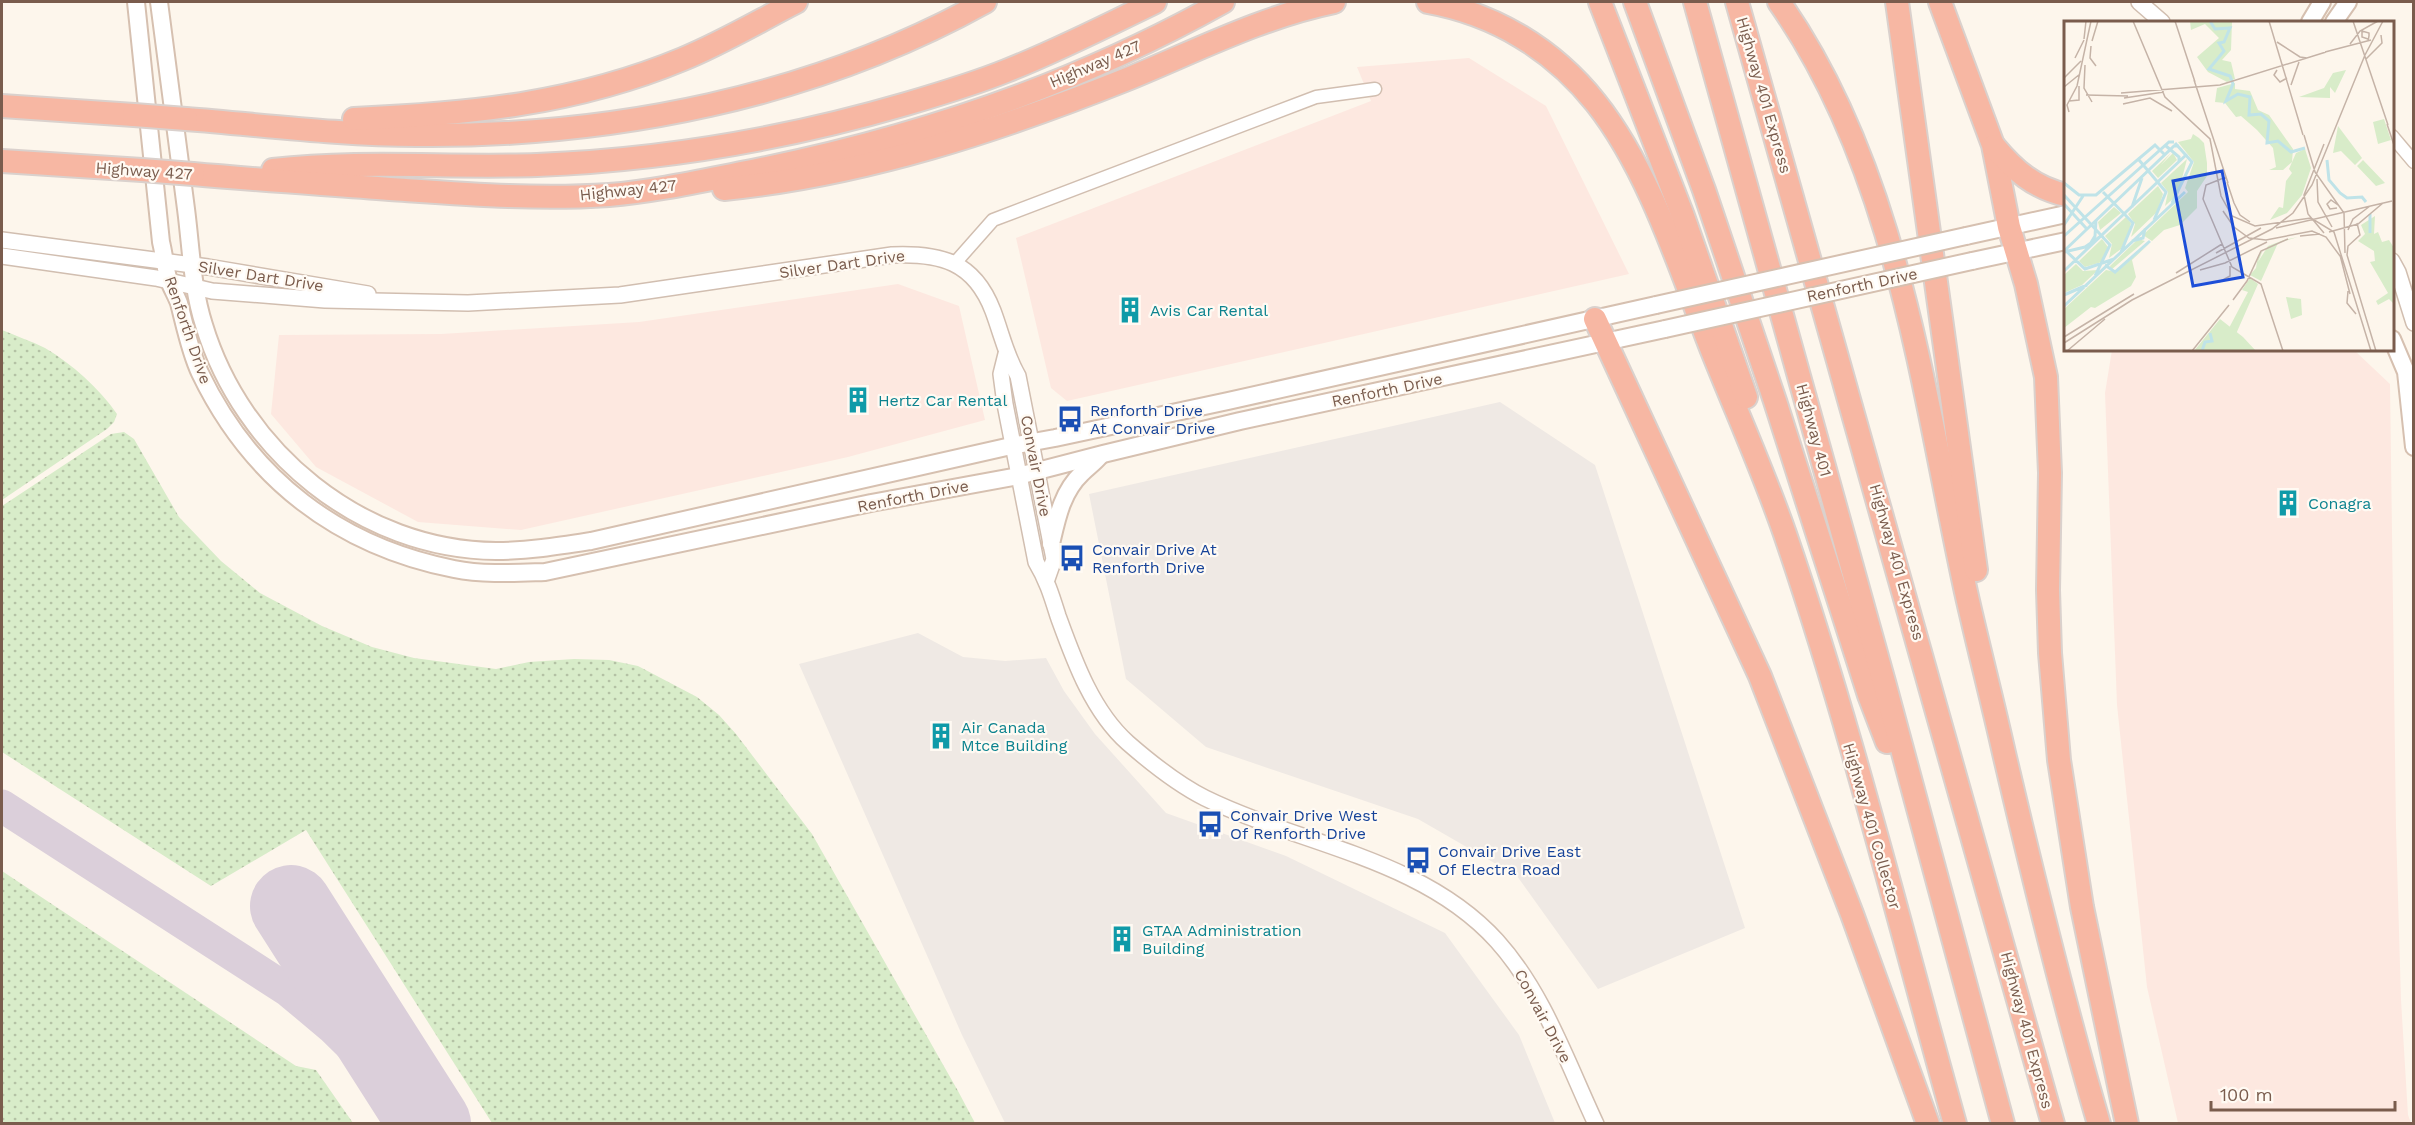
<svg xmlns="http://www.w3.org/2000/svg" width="2415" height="1125" font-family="'Work Sans',sans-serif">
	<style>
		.commercial { fill: #fde8e0 }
		.industrial { fill: #efe9e4 }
		.grass { fill: url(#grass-dots) }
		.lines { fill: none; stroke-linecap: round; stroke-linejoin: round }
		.taxiway { stroke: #dbcfda; stroke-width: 33 }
		.runway { stroke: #dbcfda; stroke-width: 82 }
		.minor-casing { stroke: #d1beb0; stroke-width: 15 }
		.tertiary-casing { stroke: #d1beb0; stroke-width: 18 }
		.secondary-casing { stroke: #d6c0b0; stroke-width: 20 }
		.motorway-casing { stroke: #dad1cd; stroke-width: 26 }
		.minor { stroke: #fff; stroke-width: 12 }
		.tertiary { stroke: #fff; stroke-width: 15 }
		.secondary { stroke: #fff; stroke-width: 16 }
		.motorway { stroke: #f7b7a3; stroke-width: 22 }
		.secondary-bridge-casing { stroke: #d6c0b0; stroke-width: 20; stroke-linecap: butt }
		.motorway-bridge-casing { stroke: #dad1cd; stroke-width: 26; stroke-linecap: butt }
		.secondary-bridge { stroke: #fff; stroke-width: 16 }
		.motorway-bridge { stroke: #f7b7a3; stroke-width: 22 }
		.labels { text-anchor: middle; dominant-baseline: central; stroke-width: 4.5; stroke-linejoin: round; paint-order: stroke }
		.street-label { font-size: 16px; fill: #7a5c4d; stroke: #fffaf3 }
		.culture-label { font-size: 16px; fill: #0d838f; stroke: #fffaf3; text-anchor: start }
		.transit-label { font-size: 16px; fill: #164399; stroke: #fffaf3; text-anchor: start }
		.inset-river { fill: none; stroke: #bfe3e8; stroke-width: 3 }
		.inset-road { fill: none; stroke: #c5b3a7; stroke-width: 1.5 }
		.view { fill: #1d4ed8; fill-opacity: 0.15; stroke: #1d4ed8; stroke-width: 3 }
		.inset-edge { fill: none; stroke: #7a5c4d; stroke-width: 3 }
	</style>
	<defs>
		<pattern id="grass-dots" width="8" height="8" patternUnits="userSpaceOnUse" patternTransform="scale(1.5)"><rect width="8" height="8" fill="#d8ecc9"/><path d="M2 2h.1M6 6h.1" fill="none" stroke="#b4c2a5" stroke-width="1.8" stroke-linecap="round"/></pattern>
	</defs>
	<rect width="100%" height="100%" fill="#fdf6ec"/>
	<g class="commercial">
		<polygon points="1469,58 1546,106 1629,274 1067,401 1051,388 1016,238 1371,101 1357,67"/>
		<polygon points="898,284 959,306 985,420 848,457 521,530 418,522 316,467 271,414 279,335 441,334 639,322"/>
		<polygon points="2112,350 2354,350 2390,384 2396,828 2401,1000 2408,1115 2411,1123 2178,1123 2147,987 2117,705 2105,393"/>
	</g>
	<g class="industrial">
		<polygon points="1500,402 1595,465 1745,928 1598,989 1517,876 1418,819 1206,747 1126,679 1089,494"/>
		<polygon points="918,633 963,657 1005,661 1046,658 1064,691 1095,734 1166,813 1286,856 1445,933 1519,1035 1555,1123 1005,1123 962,1035 799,664"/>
	</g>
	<g class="grass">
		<path d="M 2,330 C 16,336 31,341 45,348 C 72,364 99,388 117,414 L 114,422 L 107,429 L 2,500 Z"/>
		<polygon points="124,432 134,439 179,517 221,561 260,593 322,626 372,647 414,658 496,669 529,662 574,659 609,660 638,666 697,697 719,715 736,734 812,834 958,1091 975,1123 492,1123 306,830 211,886 2,752 2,506 111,434"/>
		<polygon points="2,871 296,1066 316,1070 353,1123 2,1123"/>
	</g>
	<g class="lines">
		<polyline class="taxiway" points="2,806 289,991 332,1027 382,1076 418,1124"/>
		<polyline class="runway" points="291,906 430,1124"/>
		<g class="minor-casing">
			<g id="minor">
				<polyline points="2392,136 2414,162"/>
				<polyline points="955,263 993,220 1316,97 1375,89"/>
			</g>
		</g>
		<g class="tertiary-casing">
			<g id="tertiary">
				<polyline points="2139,2 2162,22"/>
				<polyline points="2,240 208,267 368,294"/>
				<path d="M 2,256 L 156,278 L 212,291 L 325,300 L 468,303 L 620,295 L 892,255 C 940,253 974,261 993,311 C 1002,335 1005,353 1018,376 L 1054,559 L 1047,579"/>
				<polyline points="2392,261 2398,272 2414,323"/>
				<path d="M 1006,354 L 1001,374 L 1005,404 L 1036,562 C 1047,580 1052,597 1058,616 C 1074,660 1092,711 1128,743 C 1151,763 1177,784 1205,798 C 1301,845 1422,858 1497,941 C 1543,992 1567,1062 1596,1124"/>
			</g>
		</g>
		<g class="secondary-casing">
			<g id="secondary">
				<path d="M 136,2 L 161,242 C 164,254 165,266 168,278 C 171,287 176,295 179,303 C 185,326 190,352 200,373 C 251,479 338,546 454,569 C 484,575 515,573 545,572 L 871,503 L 1018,476 L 1103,454 L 1240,421 L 1665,329"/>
				<path d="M 159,2 C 168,71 177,140 186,209 C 191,247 192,288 204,325 C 242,451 361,550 496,551 C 528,551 559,546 591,541 L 1011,446 L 1055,438 L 1228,401 L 1656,305"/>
				<polyline points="2310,22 2322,2"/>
				<polyline points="2334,22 2348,2"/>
				<polyline points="1966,236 2066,214"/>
				<polyline points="1972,261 2066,241"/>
				<polyline points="2392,339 2406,372 2414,447"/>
				<path d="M 1051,544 C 1057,518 1062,492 1082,473 C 1088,467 1094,463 1100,456"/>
			</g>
		</g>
		<g class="motorway-casing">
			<g id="motorway">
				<path d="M 1428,2 C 1495,14 1553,49 1596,103 C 1650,171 1681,272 1713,353 C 1737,413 1764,473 1785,534 C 1851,727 1900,927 1955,1124"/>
				<polyline points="1600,2 1683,216 1746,397"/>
				<polyline points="1635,2 1704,190 1775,401 1869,695 1887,742"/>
				<polyline points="1695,2 1884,682 2003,1124"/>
				<polyline points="1737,2 2053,1124"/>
				<path d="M 1779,2 C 1898,171 1923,394 1966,592 C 1978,646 1992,699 2004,753 C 2033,877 2063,1001 2099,1124"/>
				<polyline points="1897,2 1976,570"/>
				<polyline points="1940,2 1993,145 2009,227 2026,284 2046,377 2050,473 2048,590 2050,653 2059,760 2082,907 2127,1124"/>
				<polyline points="2,106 134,115"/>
				<path d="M 186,119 C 263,125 340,135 417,135 C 613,137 814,97 985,2"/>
				<path d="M 354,119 C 469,114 575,104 683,59 C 722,43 759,21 796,2"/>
				<path d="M 1994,146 C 2014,170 2034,188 2066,195"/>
				<polyline points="2,161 142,170"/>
				<path d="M 273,170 C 360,160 449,168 537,165 C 662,160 786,139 906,104 C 940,94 974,84 1006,71 C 1057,51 1106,26 1155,2"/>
				<path d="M 193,174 C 259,180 325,184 390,189 C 463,194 536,200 609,195 C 657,191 705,180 752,171 C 917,138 1077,84 1223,2"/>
				<path d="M 724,189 C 865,175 1000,130 1130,78 C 1198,50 1262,17 1334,2"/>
				<polyline points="1595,319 1760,676 1852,914 1928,1124"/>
			</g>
		</g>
		<use href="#minor" class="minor"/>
		<use href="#tertiary" class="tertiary"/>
		<use href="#secondary" class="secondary"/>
		<use href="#motorway" class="motorway"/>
		<g class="secondary-bridge-casing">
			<g id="secondary-bridge">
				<polyline points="1656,305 1966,236"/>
				<polyline points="1665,329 1972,261"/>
			</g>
		</g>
		<g class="motorway-bridge-casing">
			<g id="motorway-bridge">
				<polyline points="134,115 186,119"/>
				<polyline points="142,170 193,174"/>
			</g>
		</g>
		<use href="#secondary-bridge" class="secondary-bridge"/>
		<use href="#motorway-bridge" class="motorway-bridge"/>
	</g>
	<defs>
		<g id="building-bare" transform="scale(2.07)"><path d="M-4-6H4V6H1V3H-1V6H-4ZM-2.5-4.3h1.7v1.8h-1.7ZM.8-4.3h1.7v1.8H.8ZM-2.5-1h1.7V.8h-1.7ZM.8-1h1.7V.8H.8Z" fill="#0f9aa8" stroke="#fffaf3" stroke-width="2.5" paint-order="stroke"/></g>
		<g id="bus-bare" transform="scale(2.07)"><path d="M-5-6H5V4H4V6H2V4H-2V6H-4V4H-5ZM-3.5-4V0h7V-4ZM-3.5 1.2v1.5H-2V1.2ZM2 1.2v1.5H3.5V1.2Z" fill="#1a4fb4" stroke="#fffaf3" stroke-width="2.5" paint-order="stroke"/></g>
	</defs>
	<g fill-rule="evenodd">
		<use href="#building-bare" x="1130" y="310"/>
		<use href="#building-bare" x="858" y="400"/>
		<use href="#bus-bare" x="1070" y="419"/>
		<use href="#building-bare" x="2288" y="503"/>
		<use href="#bus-bare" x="1072" y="558"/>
		<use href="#building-bare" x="941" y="736"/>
		<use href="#bus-bare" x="1210" y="824"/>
		<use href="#bus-bare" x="1418" y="860"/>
		<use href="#building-bare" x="1122" y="939"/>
	</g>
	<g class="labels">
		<g class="street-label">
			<text transform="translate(1095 64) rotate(-23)">Highway 427</text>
			<text transform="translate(1764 95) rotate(74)">Highway 401 Express</text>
			<text transform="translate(144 171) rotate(4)">Highway 427</text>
			<text transform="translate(628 190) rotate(-6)">Highway 427</text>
			<text transform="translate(842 264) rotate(-8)">Silver Dart Drive</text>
			<text transform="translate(261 276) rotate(9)">Silver Dart Drive</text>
			<text transform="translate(1862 285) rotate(-12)">Renforth Drive</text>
			<text transform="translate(188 330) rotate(71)">Renforth Drive</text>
			<text transform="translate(1387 390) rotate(-12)">Renforth Drive</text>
			<text transform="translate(1814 430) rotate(75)">Highway 401</text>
			<text transform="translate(1036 466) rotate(79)">Convair Drive</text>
			<text transform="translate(913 496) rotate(-11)">Renforth Drive</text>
			<text transform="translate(1897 562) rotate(74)">Highway 401 Express</text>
			<text transform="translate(1872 826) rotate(74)">Highway 401 Collector</text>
			<text transform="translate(1543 1016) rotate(62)">Convair Drive</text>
			<text transform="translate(2027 1030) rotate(75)">Highway 401 Express</text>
		</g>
		<g class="culture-label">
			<text x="1150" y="310">Avis Car Rental</text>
			<text x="878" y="400">Hertz Car Rental</text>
			<text x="2308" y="503">Conagra</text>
			<text x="961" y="727">Air Canada<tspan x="961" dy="18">Mtce Building</tspan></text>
			<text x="1142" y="930">GTAA Administration<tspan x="1142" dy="18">Building</tspan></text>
		</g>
		<g class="transit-label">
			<text x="1090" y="410">Renforth Drive<tspan x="1090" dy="18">At Convair Drive</tspan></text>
			<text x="1092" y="549">Convair Drive At<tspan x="1092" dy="18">Renforth Drive</tspan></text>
			<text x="1230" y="815">Convair Drive West<tspan x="1230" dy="18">Of Renforth Drive</tspan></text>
			<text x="1438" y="851">Convair Drive East<tspan x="1438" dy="18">Of Electra Road</tspan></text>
		</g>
	</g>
	<g transform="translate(2064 21)">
		<rect width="330" height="330" fill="#fdf6ec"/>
		<path d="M 126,0 L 168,1 L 167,29 L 158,39 L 167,41 L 171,58 L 163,61 L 144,51 L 133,36 L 155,17 L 141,3 L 127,9 ZM 282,49 L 271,72 L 266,66 L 266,77 L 235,76 L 260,67 L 269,52 ZM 171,62 L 171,68 L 186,70 L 194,89 L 205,94 L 229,128 L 228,141 L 219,149 L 205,149 L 212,146 L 209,127 L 193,109 L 177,95 L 172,96 L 161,82 L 151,81 L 153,67 ZM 274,105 L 298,137 L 291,144 L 277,130 L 269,132 ZM 129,113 L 135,117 L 140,122 L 143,142 L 143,155 L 133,170 L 133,187 L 116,204 L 100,209 L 88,220 L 79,214 L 124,171 L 121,167 L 130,141 L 114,121 L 127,118 ZM 241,128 L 247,147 L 238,174 L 223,192 L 206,199 L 215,186 L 219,187 L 222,160 L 228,152 L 225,148 L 232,132 ZM 107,132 L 97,144 L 109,132 L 113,139 L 94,157 L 88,150 ZM 123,138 L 114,173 L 101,185 L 104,171 L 97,162 ZM 299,139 L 321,162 L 312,165 L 293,145 ZM 94,165 L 99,173 L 93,191 L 67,216 L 71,203 L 64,193 ZM 50,186 L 57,192 L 36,209 L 34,201 ZM 62,196 L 67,202 L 65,211 L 57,228 L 45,237 L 48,223 L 41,215 ZM 234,216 L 214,222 L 197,260 L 186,254 L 192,247 L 194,235 L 199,229 L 194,241 L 204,225 L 220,219 ZM 38,218 L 44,226 L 38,241 L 21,246 L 15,240 ZM 74,218 L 81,220 L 47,249 L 46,245 ZM 86,222 L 68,239 L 72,256 L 67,265 L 31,287 L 27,286 L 0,307 L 0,288 L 42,249 L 52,251 ZM 12,243 L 19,250 L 34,249 L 18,264 L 0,272 L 0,254 ZM 186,257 L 194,263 L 172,313 L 165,307 L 184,271 L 178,269 Z" fill="#d8ecc9"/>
		<path d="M 320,98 L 327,119 L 314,123 L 309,101 ZM 311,195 L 310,213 L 314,211 L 318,221 L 325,219 L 330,227 L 330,283 L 325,278 L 314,284 L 312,280 L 324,272 L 306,241 L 311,240 L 310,230 L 294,220 L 301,213 L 297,204 ZM 222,276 L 237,278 L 238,294 L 227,298 ZM 156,298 L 179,316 L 192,330 L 130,330 Z" fill="#d8ecc9"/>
		<path class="inset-river" d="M 146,0 L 151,8 L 166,7 L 160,21 L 155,22 L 160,30 L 145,48 L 166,55 L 169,63 L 162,80 L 174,73 L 186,76 L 185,94 L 197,93 L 205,100 L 203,122 L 214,120 L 227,131 L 241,127M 102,125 L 115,136 L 115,141M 75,139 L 102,171 L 90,199M 263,139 L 265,159 L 276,172 L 283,177 L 298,176 L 302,181M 0,162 L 15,174 L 32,174 L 91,124 L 101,134M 39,171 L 69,202 L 57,231M 0,174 L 46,224 L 31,255M 108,182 L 128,141 L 111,122M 0,183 L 22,207M 68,186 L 78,157M 0,204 L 19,175M 306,212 L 306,193M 0,215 L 105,121 L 110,121M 68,220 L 79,217 L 81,208M 0,228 L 21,248 L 50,238M 23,228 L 31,215 L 32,199M 0,230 L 110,125 L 115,125M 0,231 L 21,226 L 37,215M 41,244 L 51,251 L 86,220M 0,250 L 123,133M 0,274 L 23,264M 0,285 L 121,171M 138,330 L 141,321 L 148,320 L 146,312"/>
		<path class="inset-road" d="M 69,0 L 101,76 L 146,118 L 157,175 L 168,195 L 191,205 L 247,197 L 270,211 L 307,330M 111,0 L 131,61M 205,0 L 239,114M 289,0 L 324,104M 20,18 L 22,0M 28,20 L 34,0M 304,20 L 305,15 L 305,12 L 298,10 L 298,16 L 304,18M 213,21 L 236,36 L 243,37M 286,23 L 296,10 L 314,0M 27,25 L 26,37 L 32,45M 261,31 L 307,19M 11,37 L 20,19M 302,38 L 318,22 L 317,14M 21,44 L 20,67 L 28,81M 213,49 L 210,54 L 216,61 L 223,57M 0,57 L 17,40M 130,59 L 164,162M 227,64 L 235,41M 0,66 L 16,53M 57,72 L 156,64 L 262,31M 22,74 L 64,75M 60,77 L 100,71M 5,80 L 15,79 L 15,65M 59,83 L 86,77 L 108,90M 5,91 L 3,84 L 13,65 L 27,0M 323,103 L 330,124M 240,114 L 251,151 L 280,192 L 281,232M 260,123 L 240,174 L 244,193 L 260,212M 162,156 L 142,164 L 139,178 L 168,246 L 197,263 L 219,330M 253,158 L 254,181 L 268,206M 163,161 L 170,182M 170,182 L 176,194 L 186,201M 273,187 L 266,188 L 263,183 L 267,179 L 274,184M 159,190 L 170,206 L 185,217 L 202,219 L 248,210 L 262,216 L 276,235M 293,202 L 296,214 L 284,225 L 283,234 L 312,330M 212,207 L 328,180M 284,209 L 289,198 L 306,185M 265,211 L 294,203 L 319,182M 236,215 L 256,213M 152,232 L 197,207M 276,234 L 286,273M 136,249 L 161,242 L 203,221M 112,252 L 158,223M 155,261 L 166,255 L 166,245M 284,270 L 283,282 L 292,293M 169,279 L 183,260 L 197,230 L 224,218M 0,316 L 70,273M 0,322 L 68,279 L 208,208 L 229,192 L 248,164 L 301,34 L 319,0M 3,330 L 41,298M 128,330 L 165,284"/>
		<path class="view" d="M 158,150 L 179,256 L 129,265 L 109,160 Z"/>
		<rect width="330" height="330" class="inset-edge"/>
	</g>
	<rect width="2415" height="1125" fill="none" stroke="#7a5c4d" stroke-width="6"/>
	<path d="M2211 1101v9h184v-9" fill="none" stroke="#7a5c4d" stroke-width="3"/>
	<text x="2220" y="1101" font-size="18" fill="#7a5c4d" stroke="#fffaf3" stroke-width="4.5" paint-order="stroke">100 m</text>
</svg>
